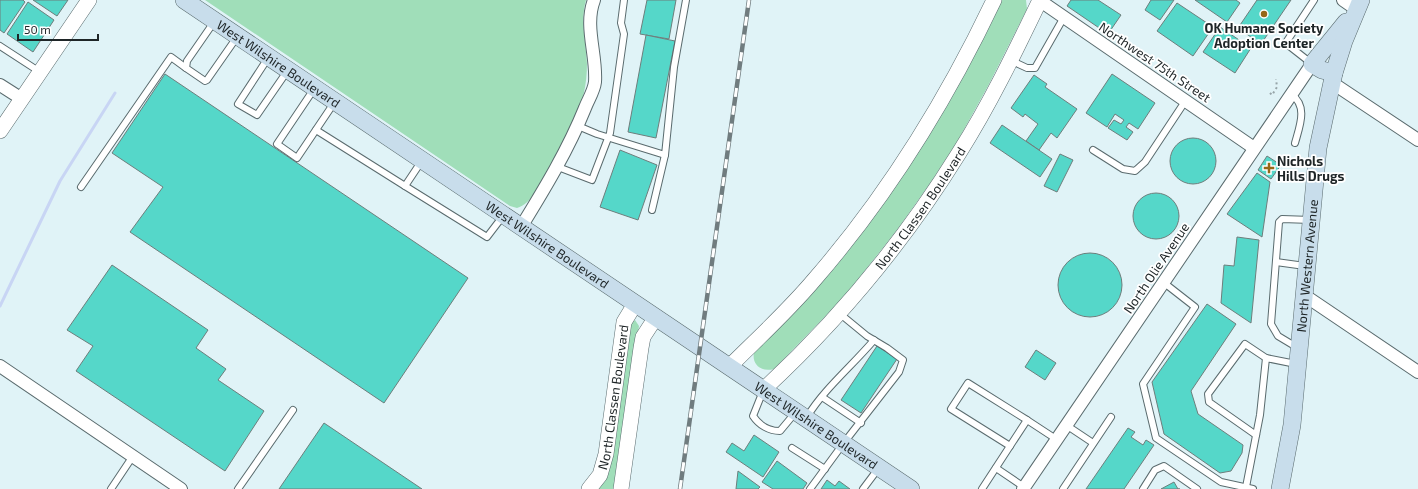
<svg xmlns="http://www.w3.org/2000/svg" width="1418" height="489" font-family="'Exo 2',sans-serif">
	<style>
		.green { fill: #a0deb9 }
		.lines { fill: none; stroke-linecap: round; stroke-linejoin: round }
		.stream { stroke: #c8d5f4; stroke-width: 3 }
		.building { fill: #55d7c9; stroke: #6d7e7c }
		.service-casing { stroke: #5a6b6e; stroke-width: 8 }
		.minor-casing { stroke: #5a6b6e; stroke-width: 14 }
		.tertiary-casing { stroke: #5a6b6e; stroke-width: 16 }
		.secondary-casing { stroke: #5a6b6e; stroke-width: 18 }
		.path { stroke: #96a4a8; stroke-width: 2; stroke-dasharray: 2 3; stroke-linecap: butt }
		.service { stroke: #fff; stroke-width: 6 }
		.minor { stroke: #fff; stroke-width: 12 }
		.tertiary { stroke: #fff; stroke-width: 15 }
		.secondary { stroke: #c8ddeb; stroke-width: 17 }
		.rail-casing { stroke: #707c7f; stroke-width: 4.5 }
		.rail { stroke: #fff; stroke-width: 3; stroke-dasharray: 9; stroke-linecap: butt }
		.poi-dot { fill: #966717; stroke: #fff; stroke-width: 1.5 }
		.labels { text-anchor: middle; dominant-baseline: central; stroke-width: 3.5; stroke-linejoin: round; paint-order: stroke }
		.poi-label { font-size: 13px; font-weight: bold; fill: #1e2527; stroke: #fff }
		.street-label { font-size: 13px; fill: #1e2527; stroke: #fff }
	</style>
	<rect width="100%" height="100%" fill="#e0f3f7"/>
	<g class="green">
		<path d="M 205,0 L 586,0 C 580,21 586,42 587,64 C 587,104 569,142 547,175 C 538,187 532,203 517,208 L 510,206 Z"/>
		<path d="M 1000,0 L 1026,0 L 1027,9 L 988,86 L 957,142 L 931,182 L 897,230 L 844,297 L 774,369 C 759,373 750,362 755,349 L 835,264 Z"/>
		<polygon points="635,320 639,326 616,489 596,489 630,325"/>
	</g>
	<g class="lines">
		<polyline class="stream" points="0,306 60,181 115,93"/>
	</g>
	<g class="building">
		<polygon points="0,0 23,0 25,2 4,33 0,30"/>
		<polygon points="33,0 68,0 57,16"/>
		<polygon points="647,0 676,0 669,39 640,34"/>
		<polygon points="1071,0 1098,0 1121,15 1108,34 1067,6"/>
		<polygon points="1151,0 1174,0 1160,20 1145,10"/>
		<polygon points="1195,0 1236,0 1240,3 1227,22"/>
		<polygon points="1257,0 1291,0 1261,44 1238,28"/>
		<polygon points="28,2 54,20 33,52 7,34"/>
		<polygon points="1177,3 1213,27 1193,56 1157,31"/>
		<polygon points="1220,27 1251,48 1235,73 1203,52"/>
		<polygon points="646,35 675,41 656,138 628,132"/>
		<polygon points="165,74 468,278 384,403 130,232 163,187 112,153"/>
		<polygon points="1112,74 1155,103 1138,129 1129,123 1126,127 1133,132 1127,140 1108,128 1114,120 1121,124 1124,120 1115,114 1107,127 1086,113"/>
		<polygon points="1034,75 1047,84 1045,87 1077,109 1057,138 1051,133 1039,150 1026,141 1038,124 1025,114 1023,117 1011,108"/>
		<polygon points="1002,125 1052,159 1040,177 990,143"/>
		<circle cx="1193" cy="161" r="23"/>
		<polygon points="620,150 657,165 638,220 600,207"/>
		<polygon points="1060,154 1073,160 1057,192 1044,186"/>
		<polygon points="1267,156 1281,165 1271,179 1258,170"/>
		<polygon points="1257,173 1270,182 1262,237 1227,214"/>
		<circle cx="1156" cy="216" r="23"/>
		<polygon points="1237,237 1259,240 1251,323 1221,303 1224,265 1234,266"/>
		<circle cx="1090" cy="285" r="32"/>
		<polygon points="112,265 208,330 196,348 226,369 218,380 264,411 225,471 76,371 93,346 67,330"/>
		<polygon points="1207,304 1236,324 1191,391 1198,414 1243,445 1242,453 1231,471 1220,473 1164,434 1152,382"/>
		<polygon points="877,346 897,359 861,413 841,400"/>
		<polygon points="1036,350 1056,363 1045,380 1025,367"/>
		<polygon points="324,423 422,489 279,489"/>
		<polygon points="1128,428 1135,432 1131,437 1143,445 1146,440 1154,445 1124,489 1086,489"/>
		<polygon points="754,435 779,452 763,477 726,452 732,443 744,451"/>
		<polygon points="777,461 807,483 803,489 773,489 762,482"/>
		<polygon points="738,471 760,487 758,489 736,489"/>
		<polygon points="827,480 835,486 839,481 850,489 821,489"/>
		<polygon points="1174,482 1178,489 1180,489 1161,489"/>
	</g>
	<g class="lines">
		<g class="service-casing">
			<g id="service">
				<polyline points="214,22 187,61 186,68 205,81 207,80 237,37"/>
				<polyline points="0,46 40,72"/>
				<polyline points="268,58 238,104 257,115 288,70"/>
				<polyline points="1010,60 1027,68 1035,68 1064,17"/>
				<polyline points="1311,63 1288,45 1287,41 1314,0"/>
				<polyline points="314,89 277,144 297,158 334,103"/>
				<path d="M 1291,94 C 1308,106 1300,125 1295,143"/>
				<polyline points="578,126 597,134 665,155 674,67 686,0"/>
				<polyline points="316,130 405,186 421,162"/>
				<polyline points="1093,150 1123,169 1135,171 1145,162 1186,100"/>
				<polyline points="558,167 592,180 610,133 624,34 621,23 624,0"/>
				<polyline points="405,186 487,237 503,216"/>
				<polyline points="81,187 171,57 186,68"/>
				<polyline points="652,210 665,155"/>
				<polyline points="1276,262 1305,266"/>
				<polyline points="1163,282 1195,307 1143,384 1156,438 1221,482 1253,489"/>
				<polyline points="1298,348 1278,336 1271,324 1279,222 1282,219 1311,220"/>
				<path d="M 763,391 L 753,416 C 759,425 769,431 780,431 L 795,413"/>
				<polyline points="822,397 861,423"/>
				<path d="M 807,417 C 824,389 852,366 874,340"/>
				<polyline points="1066,425 1093,443"/>
				<polyline points="1256,435 1209,402 1208,394 1245,344 1266,358"/>
				<polyline points="1010,446 951,409 968,383 1027,420"/>
				<polyline points="792,448 825,469"/>
				<polyline points="996,468 1024,487"/>
				<polyline points="1246,487 1260,415 1266,358 1296,364"/>
				<polyline points="111,489 133,456"/>
				<polyline points="238,489 293,410"/>
				<polyline points="810,489 843,444 899,372 903,360 887,348 867,336 839,313"/>
				<polyline points="863,489 878,469"/>
				<polyline points="982,489 1027,420 1056,439"/>
				<polyline points="1063,489 1111,417"/>
				<polyline points="1143,489 1155,470 1164,466 1197,489"/>
			</g>
		</g>
		<g class="minor-casing">
			<g id="minor">
				<polyline points="1039,0 1254,148"/>
				<polyline points="1343,0 1356,9"/>
				<polyline points="1331,82 1418,140"/>
				<polyline points="0,85 22,99"/>
				<path d="M 521,227 C 545,188 568,150 585,108 C 588,100 594,91 595,82 C 597,55 584,26 594,0"/>
				<polyline points="1304,295 1418,372"/>
				<polyline points="0,366 181,489"/>
				<polyline points="1023,489 1312,64"/>
			</g>
		</g>
		<g class="tertiary-casing">
			<g id="tertiary">
				<polyline points="0,131 89,0"/>
				<path d="M 729,367 C 758,338 788,311 814,280 C 888,195 946,101 994,0"/>
				<path id="s1" d="M 763,390 C 839,320 905,240 959,153 C 990,104 1015,52 1040,0"/>
				<path id="s2" d="M 589,489 L 600,475 L 606,454 L 624,322 L 635,304"/>
				<polyline points="621,489 641,348 643,337 656,317"/>
			</g>
		</g>
		<g class="secondary-casing">
			<g id="secondary">
				<path id="s3" d="M 184,0 L 911,489"/>
				<polyline points="1334,73 1322,70 1312,64 1346,22"/>
				<path id="s4" d="M 1280,489 L 1292,425 L 1318,148 L 1334,73 L 1344,41 L 1361,0"/>
			</g>
		</g>
		<polyline class="path" points="1270,93 1272,95 1277,87 1276,79"/>
		<use href="#service" class="service"/>
		<use href="#minor" class="minor"/>
		<use href="#tertiary" class="tertiary"/>
		<use href="#secondary" class="secondary"/>
		<g class="rail-casing">
			<polyline id="rail" points="680,489 749,0"/>
		</g>
		<use href="#rail" class="rail"/>
	</g>
	<g class="poi-dot">
		<circle cx="1264" cy="14" r="4"/>
		<path d="M1267 162h4v4h4v4h-4v4h-4v-4h-4v-4h4z"/>
	</g>
	<g class="labels">
		<g class="poi-label">
			<text x="1264" y="28">OK Humane Society<tspan x="1264" dy="15">Adoption Center</tspan></text>
			<text x="1277" y="161" text-anchor="start">Nichols<tspan x="1277" dy="15">Hills Drugs</tspan></text>
		</g>
		<g class="street-label">
			<text transform="translate(1155 62) rotate(34)">Northwest 75th Street</text>
			<text stroke="none"><textPath href="#s3" startOffset="114">West Wilshire Boulevard</textPath></text>
			<text stroke="none"><textPath href="#s1" startOffset="241">North Classen Boulevard</textPath></text>
			<text stroke="none"><textPath href="#s3" startOffset="438">West Wilshire Boulevard</textPath></text>
			<text stroke="none"><textPath href="#s4" startOffset="225">North Western Avenue</textPath></text>
			<text transform="translate(1156 268) rotate(-56)">North Olie Avenue</text>
			<text stroke="none"><textPath href="#s2" startOffset="97">North Classen Boulevard</textPath></text>
			<text stroke="none"><textPath href="#s3" startOffset="762">West Wilshire Boulevard</textPath></text>
		</g>
	</g>
	<path d="M18 34v6h80v-6" fill="none" stroke="#1e2527" stroke-width="2"/>
	<text x="24" y="34" font-size="12" fill="#1e2527" stroke="#ffffff" stroke-width="3" paint-order="stroke">50 m</text>
</svg>
